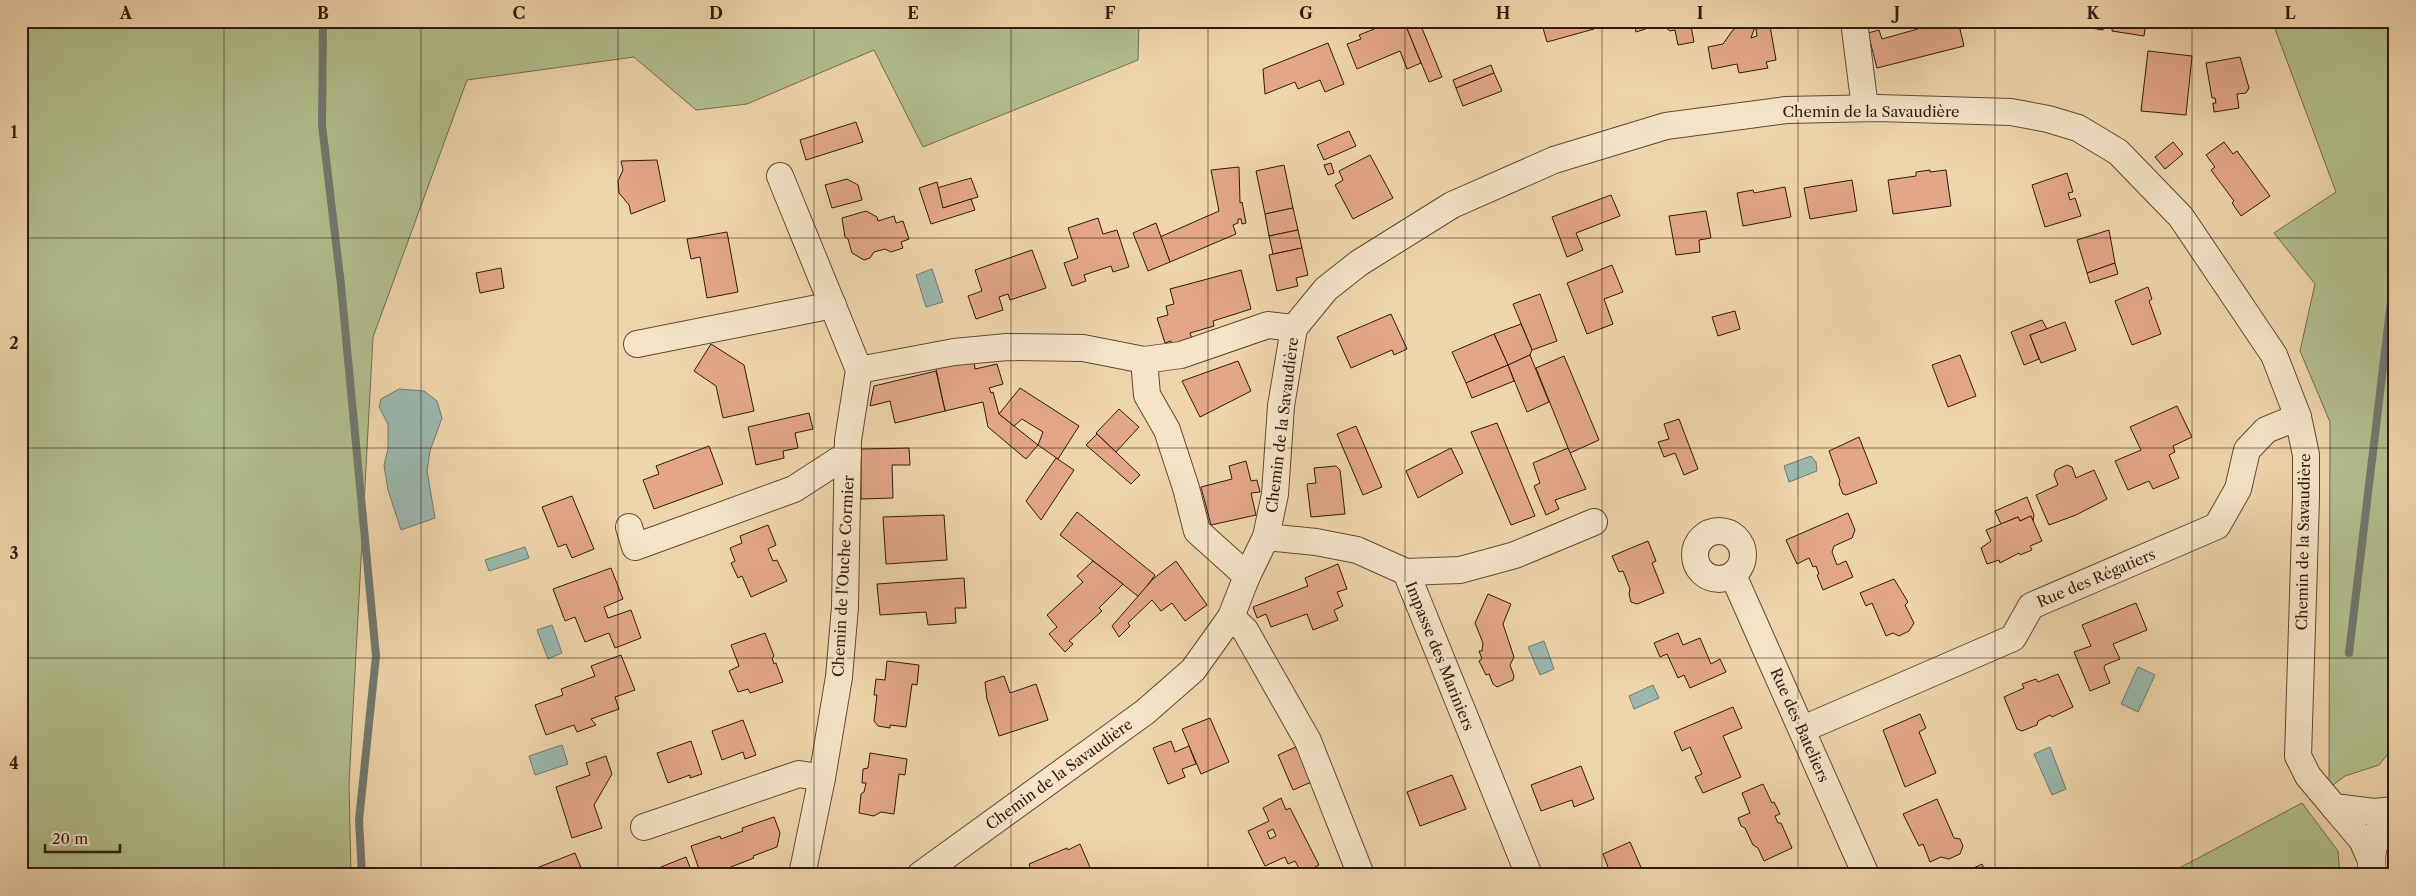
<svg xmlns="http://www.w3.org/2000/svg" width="2416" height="896" font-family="'Libre Caslon Text',serif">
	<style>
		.green { fill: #b2be8e; stroke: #726c4e }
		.water { fill: #9bb8b0; stroke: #71786f }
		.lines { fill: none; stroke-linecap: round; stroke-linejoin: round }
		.stream { stroke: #71786f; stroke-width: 8 }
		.building { fill: #e3a788; stroke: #33190d; fill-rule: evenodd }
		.minor-casing { stroke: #624834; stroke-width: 28 }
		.secondary-casing { stroke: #33190d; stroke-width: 29 }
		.minor { stroke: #f5e4c8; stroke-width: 26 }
		.secondary { stroke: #f5e4c8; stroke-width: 28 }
		.grid { fill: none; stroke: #33190d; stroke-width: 1; stroke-opacity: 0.55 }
		.labels { text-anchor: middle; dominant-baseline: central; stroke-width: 5; stroke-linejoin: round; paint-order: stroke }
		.street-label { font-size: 15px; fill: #33190d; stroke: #f5e4c8 }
		.neatline { fill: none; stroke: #33190d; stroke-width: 2 }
		.grid-label { font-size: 16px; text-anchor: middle; font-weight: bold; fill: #33190d }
	</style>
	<rect width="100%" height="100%" fill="#efd5ab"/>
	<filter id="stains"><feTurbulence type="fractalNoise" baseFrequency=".004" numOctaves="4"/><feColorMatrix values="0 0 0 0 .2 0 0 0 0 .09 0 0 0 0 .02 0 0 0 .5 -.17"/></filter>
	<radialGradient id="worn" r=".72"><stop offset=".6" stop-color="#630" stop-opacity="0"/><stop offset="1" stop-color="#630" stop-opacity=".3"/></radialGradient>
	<g class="green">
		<polygon points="21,21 1139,21 1138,60 923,147 874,50 747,104 696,110 634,57 467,80 373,337 349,784 351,875 21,875"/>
		<polygon points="2272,21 2395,21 2395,745 2379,765 2345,776 2329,788 2330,422 2300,351 2315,284 2274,233 2336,192"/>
		<polygon points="2302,803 2338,851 2340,875 2166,875"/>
	</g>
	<g class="water">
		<polygon points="932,269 943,302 926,307 916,275"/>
		<polygon points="399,389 424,391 437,401 442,418 430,451 427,471 435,518 401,530 388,490 384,465 388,449 388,424 379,407 381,399"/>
		<polygon points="1811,456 1816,462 1817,471 1789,482 1784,466"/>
		<polygon points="525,547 529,558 489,571 485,560"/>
		<polygon points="552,625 562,653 548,659 537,630"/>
		<polygon points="1544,641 1554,669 1540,675 1528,647"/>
		<polygon points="2138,667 2155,675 2138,712 2121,704"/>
		<polygon points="1653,685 1659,698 1634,709 1629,696"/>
		<polygon points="562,745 568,764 535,775 529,756"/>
		<polygon points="2050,747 2066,789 2052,795 2034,754"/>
	</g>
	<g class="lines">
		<g class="stream">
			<polyline points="323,21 322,125 341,285 376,656 359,820 362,875"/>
			<polyline points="2349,653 2395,267"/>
		</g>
	</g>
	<g class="building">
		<polygon points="1386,21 1404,21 1421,63 1407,69 1400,51 1357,69 1347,44 1361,39 1359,35 1387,24"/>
		<polygon points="1404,21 1419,21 1442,77 1429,82"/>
		<polygon points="1541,21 1592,21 1594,29 1547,42"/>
		<polygon points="1634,21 1690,21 1694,42 1678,45 1675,30 1670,31 1664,26 1662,28 1661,24 1636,32"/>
		<polygon points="1745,21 1757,21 1751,38 1757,36 1756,29 1770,26 1776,60 1766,62 1768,68 1739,73 1737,64 1712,69 1708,47 1723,44 1732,31"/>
		<polygon points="1958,21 1964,46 1877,68 1868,33 1879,30 1882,39 1939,23 1940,26"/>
		<polygon points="2046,21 2104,21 2103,30"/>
		<polygon points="2113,21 2146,21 2144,36 2112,31"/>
		<polygon points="1328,43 1344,84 1325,92 1320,80 1298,89 1295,82 1265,94 1263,69"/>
		<polygon points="2148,51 2192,56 2186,115 2141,111"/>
		<polygon points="2240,57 2249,88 2246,93 2237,94 2239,108 2214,112 2213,103 2216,103 2215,98 2212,98 2206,63"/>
		<polygon points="1491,65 1494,73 1456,88 1453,80"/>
		<polygon points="1494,73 1502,91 1463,106 1456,88"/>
		<polygon points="856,122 863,142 806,160 800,140"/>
		<polygon points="1349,131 1356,146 1324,160 1317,145"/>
		<polygon points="2173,142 2183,154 2165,169 2155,157"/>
		<polygon points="2224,142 2233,154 2237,151 2270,196 2241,216 2232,203 2234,201 2211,170 2215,167 2206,155"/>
		<polygon points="1370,155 1393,198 1353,219 1335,185 1343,180 1339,171"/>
		<polygon points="657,160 665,201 631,214 629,205 619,193 618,181 623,170 621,161"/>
		<polygon points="1331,163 1334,173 1328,175 1324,165"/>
		<polygon points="1284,165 1293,208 1265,214 1256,171"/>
		<polygon points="1239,167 1240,203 1242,202 1246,223 1242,224 1241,219 1238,219 1238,223 1233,225 1236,234 1170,262 1160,237 1219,211 1211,170"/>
		<polygon points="1930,170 1930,172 1946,170 1951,206 1893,214 1888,180 1916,176 1916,172"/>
		<polygon points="2067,173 2073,192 2068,193 2070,200 2075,198 2081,216 2045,227 2032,185"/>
		<polygon points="971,178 978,197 943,208 937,188"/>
		<polygon points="847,179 858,185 862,200 832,208 825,185"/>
		<polygon points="1852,180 1857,211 1810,219 1804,188"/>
		<polygon points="937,182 943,208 971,199 975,210 931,224 919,188"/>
		<polygon points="1785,187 1791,217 1743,226 1737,193 1753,190 1754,193"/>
		<polygon points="1611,195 1620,216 1576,233 1583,250 1567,257 1552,217"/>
		<polygon points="1293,208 1298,230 1269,236 1265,214"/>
		<polygon points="866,211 877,217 878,221 894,216 896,223 903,221 909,239 901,242 903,248 891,252 885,249 874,252 870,258 864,260 852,253 848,239 845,237 842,218"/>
		<polygon points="1706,211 1711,238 1699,240 1700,252 1676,255 1669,216"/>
		<polygon points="1098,218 1103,234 1117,230 1129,267 1113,272 1111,266 1084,275 1086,281 1072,286 1064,263 1078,258 1068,228"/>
		<polygon points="1156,223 1170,262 1148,271 1133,233"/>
		<polygon points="1298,230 1302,248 1273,254 1269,236"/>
		<polygon points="2109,230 2115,263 2087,273 2077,240"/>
		<polygon points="727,232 738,292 707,298 700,257 691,259 687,239"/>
		<polygon points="1302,248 1308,275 1296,278 1298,286 1277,291 1269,255"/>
		<polygon points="1032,250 1046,288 1010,300 1008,294 999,297 1003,310 976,319 968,296 982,291 975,270"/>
		<polygon points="2115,263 2118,274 2090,283 2087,273"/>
		<polygon points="1612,265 1623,292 1604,299 1613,324 1587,334 1567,283"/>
		<polygon points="501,268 504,288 480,293 476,273"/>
		<polygon points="1241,270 1251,309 1213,321 1214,326 1190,333 1193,341 1172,347 1171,341 1165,343 1157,318 1168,315 1166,306 1174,304 1170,289"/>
		<polygon points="2148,287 2152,299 2149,301 2161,334 2132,345 2115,301"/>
		<polygon points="1540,294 1557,341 1532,350 1513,304"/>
		<polygon points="1735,311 1740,329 1718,336 1712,317"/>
		<polygon points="1391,314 1407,349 1394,355 1392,350 1351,368 1337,337"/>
		<polygon points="2042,320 2047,329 2030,335 2039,359 2024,365 2011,332"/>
		<polygon points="2065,322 2076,350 2041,363 2030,335"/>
		<polygon points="1521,324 1532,350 1530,355 1508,365 1494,334"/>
		<polygon points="1494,334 1508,365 1466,383 1452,352"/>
		<polygon points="711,344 744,365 754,411 723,418 716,386 694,371"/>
		<polygon points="1530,355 1549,402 1527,412 1508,365"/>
		<polygon points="1960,355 1976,396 1948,407 1932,365"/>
		<polygon points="1564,356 1599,440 1570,453 1536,368"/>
		<polygon points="974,360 975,369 997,364 1003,384 989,388 991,393 993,392 999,414 1038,445 1026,459 988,427 983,402 945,411 935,364"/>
		<polygon points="1238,361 1251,391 1200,417 1182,381"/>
		<polygon points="1508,365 1514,381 1472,398 1466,383"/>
		<polygon points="936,371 945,411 895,423 890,401 870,406 874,386"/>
		<polygon points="1020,388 1079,426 1058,459 1038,445 1043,432 1022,419 1014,426 999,414"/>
		<polygon points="2177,406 2192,437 2173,446 2175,452 2169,455 2179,478 2153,489 2149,481 2128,490 2115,461 2141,450 2130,427"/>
		<polygon points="1119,409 1139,427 1116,452 1096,433"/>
		<polygon points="809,413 813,429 795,433 798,448 783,451 784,458 756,465 748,427"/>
		<polygon points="1679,419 1698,469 1684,475 1675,453 1664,457 1658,442 1669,439 1664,424"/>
		<polygon points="1497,423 1535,516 1511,525 1471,432"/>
		<polygon points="1356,426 1382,487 1363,495 1337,434"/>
		<polygon points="1097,434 1140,475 1131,484 1086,445"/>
		<polygon points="1859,437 1877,483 1846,495 1843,494 1839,484 1840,481 1829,451"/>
		<polygon points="709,446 723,484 654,509 643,480 659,474 656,466"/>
		<polygon points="909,448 910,465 892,465 893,498 861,499 861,449"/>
		<polygon points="1451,448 1463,473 1418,498 1406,471"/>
		<polygon points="1568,448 1586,489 1555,500 1559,509 1546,515 1534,486 1540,483 1533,463"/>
		<polygon points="1056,458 1074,470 1041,520 1026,501"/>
		<polygon points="1246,461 1251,481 1257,480 1260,492 1251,493 1256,515 1211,525 1201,487 1232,479 1229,466"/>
		<polygon points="2067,465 2072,467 2076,478 2094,470 2107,499 2076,515 2049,525 2036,495 2058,485 2054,475 2056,470"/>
		<polygon points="1336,466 1340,470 1345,514 1311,517 1307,484 1316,483 1314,468"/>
		<polygon points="572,496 594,549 572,558 566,544 558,547 542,507"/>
		<polygon points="2027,497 2034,515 2033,521 2031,516 2020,521 2018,517 2001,524 1995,511"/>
		<polygon points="1077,512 1155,575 1139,597 1060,535"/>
		<polygon points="1848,513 1855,530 1852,538 1834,546 1832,552 1837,565 1846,561 1853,577 1823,590 1817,575 1819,574 1816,566 1813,567 1809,558 1797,564 1786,540"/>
		<polygon points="944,515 947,560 886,564 883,517"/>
		<polygon points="2031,516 2042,541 2030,546 2032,550 2020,555 2019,553 2000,563 1999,560 1987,564 1981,548 1991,541 1986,530 2018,517 2020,521"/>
		<polygon points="768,525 776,545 768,549 773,561 777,560 787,581 751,597 742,576 738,578 731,563 735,561 730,548 742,543 740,536"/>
		<polygon points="1648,541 1656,561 1652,563 1664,593 1637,604 1631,602 1629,594 1630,589 1623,571 1619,572 1612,556"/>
		<polygon points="1093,561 1123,584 1099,608 1102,611 1069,641 1073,644 1065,652 1049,634 1057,627 1047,615 1083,582 1077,576"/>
		<polygon points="1176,561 1207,605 1185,621 1172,603 1161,611 1152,600 1128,623 1130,626 1119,637 1112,626 1153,579"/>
		<polygon points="1338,564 1347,589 1337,592 1343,606 1334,610 1338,620 1313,630 1307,614 1271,627 1266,614 1257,618 1253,607 1308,586 1305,578"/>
		<polygon points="611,568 623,599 604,607 608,618 631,610 641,638 615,648 609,633 585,642 575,617 565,621 553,589"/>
		<polygon points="964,578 966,608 955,608 956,623 928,625 926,612 880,615 877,584"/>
		<polygon points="1894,579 1908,602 1905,605 1914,623 1909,631 1899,636 1893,633 1886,636 1872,603 1866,606 1860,593"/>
		<polygon points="1488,594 1511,604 1503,624 1514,657 1510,665 1514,676 1513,680 1497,687 1493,684 1489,674 1486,675 1479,661 1482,659 1479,651 1482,651 1483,643 1475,623"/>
		<polygon points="2136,603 2147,630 2113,644 2120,659 2105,665 2104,668 2110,683 2090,691 2074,652 2091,646 2082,625"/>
		<polygon points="765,633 774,656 772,658 774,664 776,663 783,682 750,693 748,689 738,692 729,671 739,666 731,645"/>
		<polygon points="1678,633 1683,645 1700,638 1711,664 1720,659 1726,672 1690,688 1684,675 1678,678 1667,654 1660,657 1654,643"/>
		<polygon points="621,655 635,690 615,697 619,709 591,719 596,725 577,732 574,725 546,735 535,705 563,695 561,689 595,676 591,666"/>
		<polygon points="887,661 919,665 917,685 912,684 906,727 890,725 890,728 878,726 874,721 877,695 874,695 876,679 885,680"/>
		<polygon points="2058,674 2073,707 2052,717 2050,715 2038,721 2037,725 2022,731 2017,729 2004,697 2024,688 2022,684 2036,679 2038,682"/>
		<polygon points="1004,676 1010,693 1036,684 1048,720 999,736 987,699 985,682"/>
		<polygon points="1733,707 1742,728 1723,736 1741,777 1703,793 1695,777 1702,774 1690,747 1682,751 1674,732"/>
		<polygon points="1920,714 1926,728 1919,732 1936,773 1905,787 1883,730"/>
		<polygon points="1210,718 1229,762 1201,774 1182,729"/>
		<polygon points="743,720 756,755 745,759 743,752 722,760 712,731"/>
		<polygon points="691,741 702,774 690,778 690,775 668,783 657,753"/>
		<polygon points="1171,741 1175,752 1189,746 1196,764 1182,769 1185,777 1168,784 1153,748"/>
		<polygon points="1300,745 1316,780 1293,790 1278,755"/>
		<polygon points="870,753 907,759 905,775 899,774 894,814 881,812 874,816 859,813 861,794 864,792 866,783 862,783 863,769 868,768"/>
		<polygon points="606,756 612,774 594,805 602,828 572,838 556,787 590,775 586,763"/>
		<polygon points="1581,766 1594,799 1574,807 1572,800 1541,811 1531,785"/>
		<polygon points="1452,775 1466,809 1420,826 1407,792"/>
		<polygon points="1763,784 1772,803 1774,802 1780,814 1775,816 1778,823 1781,823 1792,848 1764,861 1758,848 1753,845 1745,828 1741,826 1738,818 1750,813 1742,793"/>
		<path d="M 1281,798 L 1286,810 L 1290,808 L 1319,865 L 1302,874 L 1295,861 L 1288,864 L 1285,857 L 1265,866 L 1248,831 L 1269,821 L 1263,808 ZM 1273,829 L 1276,836 L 1270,839 L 1267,832 Z"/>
		<polygon points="1937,799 1954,838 1960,839 1963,846 1960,854 1949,859 1941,857 1930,862 1923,844 1919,846 1903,814"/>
		<polygon points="774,817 780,833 777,847 753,856 754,858 731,867 711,875 701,875 691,846 720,836 721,839 743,831 742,828"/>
		<polygon points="1630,842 1643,872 1650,869 1653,875 1611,875 1603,854"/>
		<polygon points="1080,844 1092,872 1086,875 1020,875 1019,872 1030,867 1029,864 1067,848 1068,850"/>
		<polygon points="575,853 584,875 536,875 534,869"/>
		<polygon points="686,857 693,875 641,875"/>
		<polygon points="1982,864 1987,875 1959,875"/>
	</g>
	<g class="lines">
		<g class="minor-casing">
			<g id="minor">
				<polyline points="1854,21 1865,108"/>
				<polyline points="780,176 859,370 848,440 845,607 839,677 822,778 802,875"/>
				<polyline points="637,344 833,305"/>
				<polyline points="1144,360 1147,395 1167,430 1186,488 1197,531 1247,576"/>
				<polyline points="859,370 954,352 1007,347 1083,348 1144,360 1181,355 1268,325 1294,328"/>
				<polyline points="629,527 635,547 794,489 848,454"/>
				<circle cx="1719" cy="555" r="24"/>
				<polyline points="1266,537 1316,542 1357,550 1406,572 1529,875"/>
				<polyline points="1406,572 1460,570 1515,555 1594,522"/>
				<polyline points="1733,575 1866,875"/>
				<polyline points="1231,617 1245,630 1308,741 1361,875"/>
				<polyline points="1803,729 2013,638 2031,606 2217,526 2238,489 2247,450 2266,430 2298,417"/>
				<polyline points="644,827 799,774 822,778"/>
				<polyline points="2370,858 2362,840 2334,807 2374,812 2394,810"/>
				<polyline points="920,875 1145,712 1193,670 1231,617 1247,576 1266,537 1275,494 1281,406 1294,328 1326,289 1359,263 1452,205 1554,160 1666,126 1786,110 1878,108 2011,112 2048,119 2078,128 2118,152 2181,217 2274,355 2298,417 2306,455 2306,498 2298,756 2308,776 2334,807"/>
			</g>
		</g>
		<g class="secondary-casing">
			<path id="secondary" d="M 2373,875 C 2367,850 2378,827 2395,809"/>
		</g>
		<use href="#minor" class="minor"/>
		<use href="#secondary" class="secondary"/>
	</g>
	<path class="grid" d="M 224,21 L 224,875M 421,21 L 421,875M 618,21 L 618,875M 814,21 L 814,875M 1011,21 L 1011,875M 1208,21 L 1208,875M 1405,21 L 1405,875M 1602,21 L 1602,875M 1798,21 L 1798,875M 1995,21 L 1995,875M 2192,21 L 2192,875M 21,238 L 2395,238M 21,448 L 2395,448M 21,658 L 2395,658"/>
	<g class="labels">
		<g class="street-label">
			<text x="1871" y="111">Chemin de la Savaudière</text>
			<text transform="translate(1282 425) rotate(-83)">Chemin de la Savaudière</text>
			<text transform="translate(2303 542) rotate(-89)">Chemin de la Savaudière</text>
			<text transform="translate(843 576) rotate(-87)">Chemin de l'Ouche Cormier</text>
			<text transform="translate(2096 578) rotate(-23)">Rue des Régatiers</text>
			<text transform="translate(1440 656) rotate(68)">Impasse des Mariniers</text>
			<text transform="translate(1800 725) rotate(66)">Rue des Bateliers</text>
			<text transform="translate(1059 774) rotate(-36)">Chemin de la Savaudière</text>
		</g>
	</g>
	<rect width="2416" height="896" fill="none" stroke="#efd5ab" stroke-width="55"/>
	<path d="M45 844v8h75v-8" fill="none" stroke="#33190d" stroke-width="2.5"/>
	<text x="52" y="844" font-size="15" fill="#33190d" stroke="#f5e4c8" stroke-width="4" paint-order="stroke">20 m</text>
	<rect x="28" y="28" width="2360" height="840" class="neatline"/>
	<g class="grid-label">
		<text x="126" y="19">A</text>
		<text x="323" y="19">B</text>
		<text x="519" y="19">C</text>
		<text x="716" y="19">D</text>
		<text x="913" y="19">E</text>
		<text x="1110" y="19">F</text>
		<text x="1306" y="19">G</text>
		<text x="1503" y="19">H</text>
		<text x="1700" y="19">I</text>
		<text x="1897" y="19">J</text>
		<text x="2093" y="19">K</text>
		<text x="2290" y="19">L</text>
		<text x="14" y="138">1</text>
		<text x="14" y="349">2</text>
		<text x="14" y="559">3</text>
		<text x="14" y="769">4</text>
	</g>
	<rect width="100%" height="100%" filter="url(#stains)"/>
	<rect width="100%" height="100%" fill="url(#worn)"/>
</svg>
